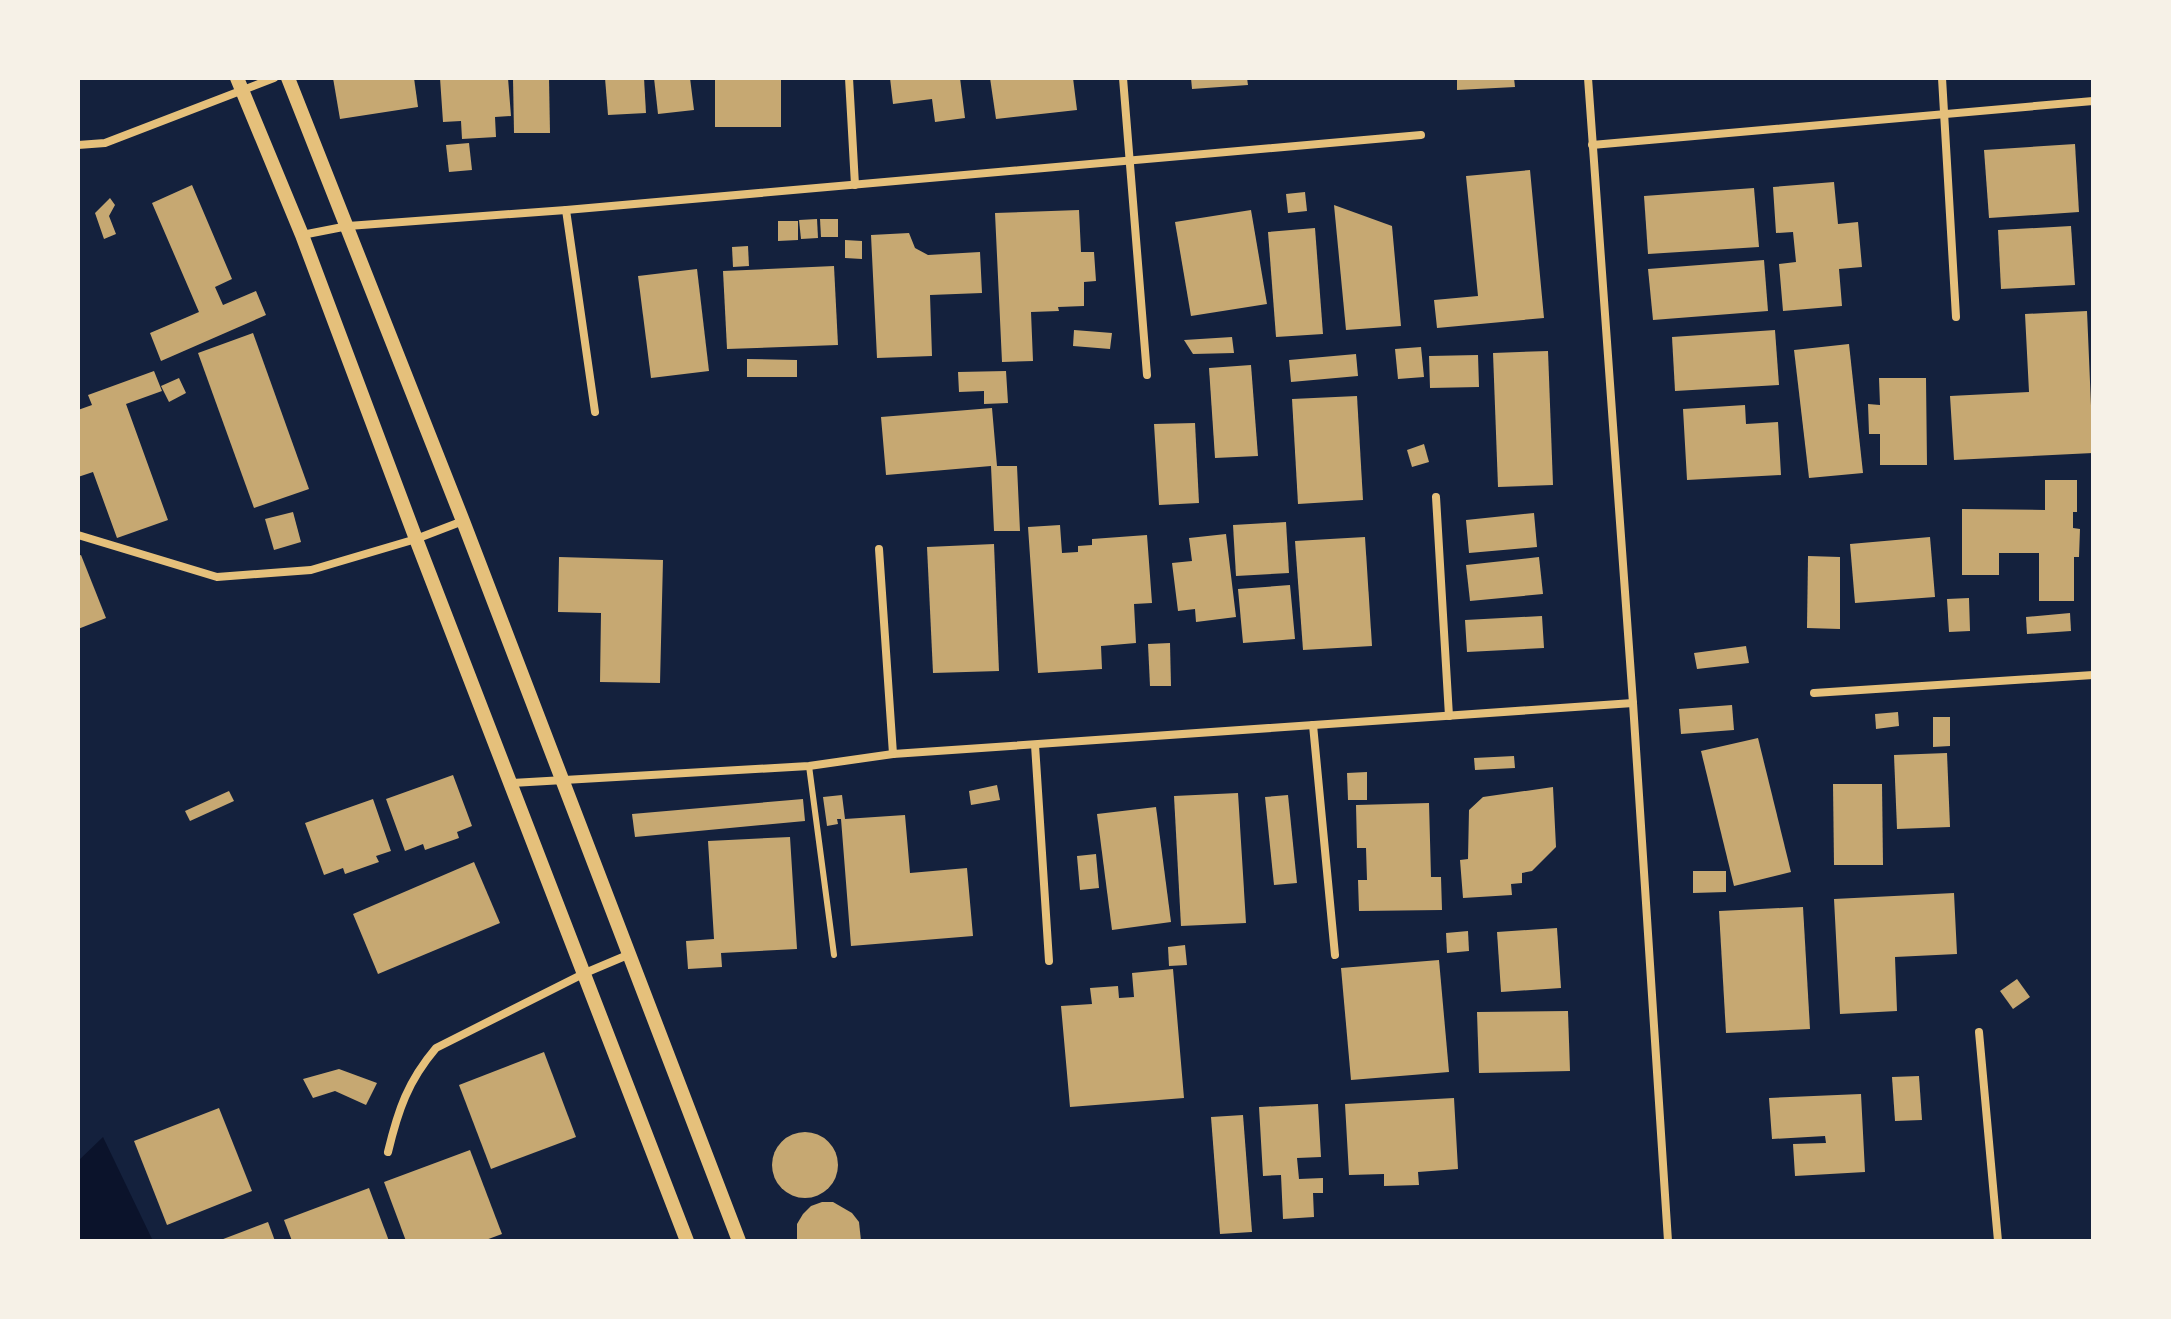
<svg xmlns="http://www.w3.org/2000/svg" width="2171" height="1319" font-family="Jost,sans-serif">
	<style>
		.water { fill: #0b132b }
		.building { fill: #c6a872 }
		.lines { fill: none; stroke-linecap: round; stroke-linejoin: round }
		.service { stroke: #e5c07b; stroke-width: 6 }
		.minor { stroke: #e5c07b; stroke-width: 8 }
		.tertiary { stroke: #e5c07b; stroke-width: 14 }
	</style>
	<rect width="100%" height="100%" fill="#14213d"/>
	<polygon class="water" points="103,1137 153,1241 78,1241 78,1161"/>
	<g class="building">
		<polygon points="333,78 414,78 418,107 340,119"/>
		<polygon points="440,78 508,78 511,116 495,117 496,137 462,139 461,121 443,122"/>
		<polygon points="513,78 549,78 550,133 514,133"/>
		<polygon points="605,78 644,78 646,113 608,115"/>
		<polygon points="654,78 690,78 694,110 658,114"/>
		<rect x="715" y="78" width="66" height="49"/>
		<polygon points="890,78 960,78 965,118 935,122 932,99 893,104"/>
		<polygon points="990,78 1073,78 1077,110 996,119"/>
		<polygon points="1191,78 1247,78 1248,85 1192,89"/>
		<polygon points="1457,78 1514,78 1515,87 1457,90"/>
		<polygon points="469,143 472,170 449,172 446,145"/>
		<polygon points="2075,144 2079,212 1989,218 1984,150"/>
		<polygon points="1530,170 1544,318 1437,328 1434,300 1478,296 1466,176"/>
		<polygon points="1834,182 1838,224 1858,222 1862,267 1839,269 1842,306 1783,311 1779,264 1796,262 1793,232 1776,233 1773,187"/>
		<polygon points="192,185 232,279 215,287 223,305 256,291 266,315 161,361 150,333 199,312 152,203"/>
		<polygon points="1754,188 1759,247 1648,254 1644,196"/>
		<polygon points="1305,192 1307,211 1288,213 1286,194"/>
		<polygon points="110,198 115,205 109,216 116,234 104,239 95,213"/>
		<polygon points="1334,205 1392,226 1401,326 1346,330"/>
		<polygon points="1079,210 1081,252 1094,252 1096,281 1084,282 1084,306 1058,307 1059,311 1031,312 1033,361 1002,362 995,213"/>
		<polygon points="1251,210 1267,304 1191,316 1175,222"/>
		<polygon points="817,219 818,238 801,239 799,220"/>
		<polygon points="820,219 838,219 838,237 821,237"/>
		<polygon points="778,221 798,221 798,240 778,241"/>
		<polygon points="2071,226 2075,285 2001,289 1998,230"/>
		<polygon points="1315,228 1323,334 1276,337 1268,232"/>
		<polygon points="909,233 915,248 928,255 980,252 982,293 930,295 932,356 877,358 871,235"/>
		<polygon points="845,240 862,241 862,259 845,258"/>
		<polygon points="748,246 749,266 733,267 732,247"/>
		<polygon points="1764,260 1768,311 1653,320 1648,269"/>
		<polygon points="834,266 838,345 727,349 723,271"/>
		<polygon points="697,269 709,371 651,378 638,276"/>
		<polygon points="2087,311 2093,453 1954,460 1950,396 2029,392 2025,314"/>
		<polygon points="1074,330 1112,333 1110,349 1073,346"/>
		<polygon points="1775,330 1779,385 1675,391 1672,337"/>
		<polygon points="253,333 309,489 254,508 198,353"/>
		<polygon points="1232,337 1234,353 1193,354 1184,340"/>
		<polygon points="1849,344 1863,473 1809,478 1794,350"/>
		<polygon points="1421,347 1424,377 1398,379 1395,349"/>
		<polygon points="1548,351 1553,485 1498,487 1493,353"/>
		<polygon points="1356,354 1358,376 1291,382 1289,360"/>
		<polygon points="1478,355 1479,387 1430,388 1429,356"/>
		<polygon points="747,359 797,360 797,377 747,377"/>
		<polygon points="1251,365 1258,456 1215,458 1209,368"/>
		<polygon points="154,371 162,391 126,404 168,520 117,538 93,472 78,477 78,410 92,405 88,395"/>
		<polygon points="1006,371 1008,403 984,404 984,391 959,392 958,372"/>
		<polygon points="179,378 186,393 169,402 161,386"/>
		<polygon points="1879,378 1926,378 1927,465 1880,465 1880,434 1869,434 1868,404 1880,405"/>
		<polygon points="1357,396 1363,500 1298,504 1292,399"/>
		<polygon points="1745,405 1746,424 1778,422 1781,475 1687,480 1683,409"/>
		<polygon points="992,408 997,466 1017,466 1020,531 994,531 991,466 886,475 881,417"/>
		<polygon points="1195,423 1199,503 1159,505 1154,424"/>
		<polygon points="1424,444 1429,462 1412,467 1407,450"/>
		<polygon points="2045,480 2077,480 2077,512 2073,512 2073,528 2080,529 2079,557 2074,557 2074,601 2039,601 2039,553 1999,553 1999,575 1962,575 1962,509 2045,510"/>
		<polygon points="293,512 301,542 274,550 265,519"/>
		<polygon points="1534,513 1537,547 1469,553 1466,520"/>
		<polygon points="1286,522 1289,573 1236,576 1233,525"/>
		<polygon points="1060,525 1062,553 1078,552 1078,546 1092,545 1092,539 1147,535 1152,603 1134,604 1136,643 1101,646 1102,669 1038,673 1028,527"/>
		<polygon points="1226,534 1236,617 1196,622 1195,609 1178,611 1172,563 1192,561 1189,538"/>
		<polygon points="1365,537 1372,646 1303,650 1295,541"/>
		<polygon points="1930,537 1935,597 1855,603 1850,544"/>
		<polygon points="994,544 999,671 933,673 927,547"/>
		<polygon points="81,555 106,618 78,629 78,556"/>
		<polygon points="1808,556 1840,557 1840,629 1807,628"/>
		<polygon points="559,557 663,560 660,683 600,682 601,613 558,612"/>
		<polygon points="1539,557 1543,594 1470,601 1466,565"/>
		<polygon points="1290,585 1295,639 1243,643 1238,589"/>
		<polygon points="1969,598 1970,631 1949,632 1947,599"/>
		<polygon points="2070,613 2071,631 2027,634 2026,617"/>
		<polygon points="1542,616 1544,648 1467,652 1465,620"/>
		<polygon points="1170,643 1171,686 1150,686 1148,644"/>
		<polygon points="1746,646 1749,663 1697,669 1694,653"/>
		<polygon points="1732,705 1734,730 1681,734 1679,709"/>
		<polygon points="1898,712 1899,726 1876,729 1875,714"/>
		<polygon points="1933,717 1950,717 1950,746 1933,747"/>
		<polygon points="1758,738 1791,872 1734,886 1701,751"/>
		<polygon points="1947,753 1950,827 1897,829 1894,755"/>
		<polygon points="1514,756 1515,768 1475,770 1474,758"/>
		<polygon points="1367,772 1367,800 1348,800 1347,773"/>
		<polygon points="453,775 472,826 457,832 459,838 425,850 423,844 405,851 386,799"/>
		<polygon points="1833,784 1882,784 1883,865 1834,865"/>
		<polygon points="997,785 1000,800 971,805 969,791"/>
		<polygon points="1553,787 1556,847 1532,871 1522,873 1522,883 1511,884 1512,895 1463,898 1460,860 1468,859 1469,810 1483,797"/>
		<polygon points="229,791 234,801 190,821 185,811"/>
		<polygon points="1238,793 1246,923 1181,926 1174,796"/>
		<polygon points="842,795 845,819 905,815 910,873 967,868 973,936 851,946 841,819 837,819 838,824 827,826 823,797"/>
		<polygon points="1288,795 1297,883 1274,885 1265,797"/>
		<polygon points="373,799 391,851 376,856 379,862 345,874 343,868 324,875 305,823"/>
		<polygon points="803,799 805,821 635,837 632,814"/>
		<polygon points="1429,803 1431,877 1441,877 1442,910 1359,911 1358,880 1367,880 1366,848 1357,848 1356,805"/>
		<polygon points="1156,807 1171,922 1112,930 1097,814"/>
		<polygon points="790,837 797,949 721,953 722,967 688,969 686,941 714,939 708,841"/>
		<polygon points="1096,854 1099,888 1080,890 1077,856"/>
		<polygon points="474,862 500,923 378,974 353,914"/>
		<polygon points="1693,871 1726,871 1726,892 1693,893"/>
		<polygon points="1954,893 1957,954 1895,957 1897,1011 1840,1014 1834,899"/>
		<polygon points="1803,907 1810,1029 1726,1033 1719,911"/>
		<polygon points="1557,928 1561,988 1501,992 1497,932"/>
		<polygon points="1468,931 1469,951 1447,953 1446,933"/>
		<polygon points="1185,945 1187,965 1169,966 1168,947"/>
		<polygon points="1439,960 1449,1072 1351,1080 1341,968"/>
		<polygon points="1173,969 1184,1098 1070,1107 1061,1006 1092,1004 1090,988 1118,986 1119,998 1134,997 1132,973"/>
		<polygon points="2017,979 2030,997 2013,1009 2000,991"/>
		<polygon points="1568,1011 1570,1071 1479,1073 1477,1012"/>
		<polygon points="544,1052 576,1137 491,1169 459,1085"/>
		<polygon points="339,1069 377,1083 366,1105 335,1091 313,1098 303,1079"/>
		<polygon points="1919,1076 1922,1120 1895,1121 1892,1077"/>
		<polygon points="1861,1094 1865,1172 1795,1176 1793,1144 1826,1143 1825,1136 1772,1139 1769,1098"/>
		<polygon points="1454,1098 1458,1169 1418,1172 1419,1185 1384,1186 1384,1174 1349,1175 1345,1104"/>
		<polygon points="1318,1104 1321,1157 1297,1158 1299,1179 1323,1178 1323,1193 1313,1193 1314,1217 1283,1219 1281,1175 1263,1176 1259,1107"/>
		<polygon points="219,1108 252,1191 167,1225 134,1141"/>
		<polygon points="1243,1115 1252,1232 1220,1234 1211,1117"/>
		<circle cx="805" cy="1165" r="33"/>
		<polygon points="470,1150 502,1234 483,1241 406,1241 384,1182"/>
		<polygon points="369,1188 389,1241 292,1241 284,1220"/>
		<polygon points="822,1202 833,1202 852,1213 859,1222 861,1241 797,1241 797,1224 803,1214 811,1206"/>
		<polygon points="268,1222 275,1241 218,1241 239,1233"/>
	</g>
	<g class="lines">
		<polyline class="service" points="809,766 834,955"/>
		<g class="minor">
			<polyline points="849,78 855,185"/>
			<polyline points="1123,78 1147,375"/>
			<polyline points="1588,78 1633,703 1668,1241"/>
			<polyline points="1942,78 1956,317"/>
			<polyline points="78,145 105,143 274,78"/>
			<polyline points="1592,145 2093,101"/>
			<polyline points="566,210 595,412"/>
			<polyline points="302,235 348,226 566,210 1421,135"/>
			<polyline points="1436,497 1449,716"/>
			<polyline points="78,535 217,577 311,570 416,539 463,521"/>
			<polyline points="879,549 893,754"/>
			<polyline points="1814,693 2093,675"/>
			<polyline points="1313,725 1335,955"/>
			<polyline points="1035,745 1049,961"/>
			<polyline points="512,783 809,766 893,754 1633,703"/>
			<polyline points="1979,1032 1998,1241"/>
			<path d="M 388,1152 C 398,1110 408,1081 436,1048 L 585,973 L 630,954"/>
		</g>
		<g class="tertiary">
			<polyline points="237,78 302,235 416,539 687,1241"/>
			<polyline points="288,78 463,521 739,1241"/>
		</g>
	</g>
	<rect width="2171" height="1319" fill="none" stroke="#f6f1e7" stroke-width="160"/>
</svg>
